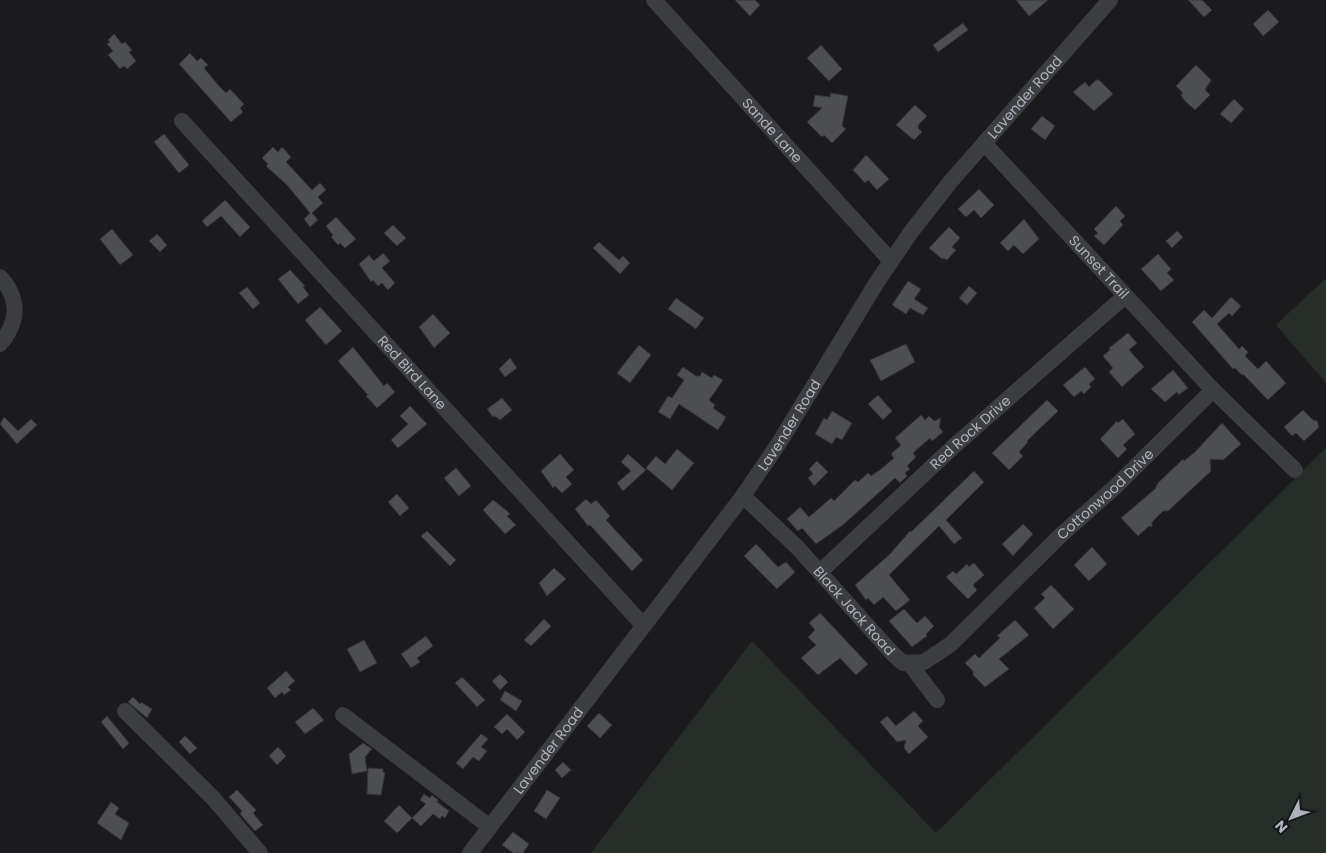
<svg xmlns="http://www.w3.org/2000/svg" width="1326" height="853" font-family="Poppins,sans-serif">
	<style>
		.green { fill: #272e29 }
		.building { fill: #4d4e52; stroke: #353538 }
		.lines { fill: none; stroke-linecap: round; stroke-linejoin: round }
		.minor { stroke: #3c3d41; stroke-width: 16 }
		.labels { text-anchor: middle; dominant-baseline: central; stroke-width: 4; stroke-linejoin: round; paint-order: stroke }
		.street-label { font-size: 14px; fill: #afb2ba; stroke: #161618 }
	</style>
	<rect width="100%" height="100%" fill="#1b1b1d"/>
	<g class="green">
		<polygon points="1326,278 1326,383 1276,325"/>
		<polygon points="1326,448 1326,853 591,853 752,641 936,833"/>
	</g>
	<g class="building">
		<polygon points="735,0 755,0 760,5 750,16"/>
		<polygon points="1016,0 1048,0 1029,16"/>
		<polygon points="1188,0 1202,0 1212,10 1204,17"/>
		<polygon points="1268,10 1279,22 1263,36 1253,24"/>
		<polygon points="963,23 968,30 938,52 933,45"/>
		<polygon points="114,34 122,44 125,42 132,50 129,52 136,61 127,69 124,66 120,69 108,55 113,51 107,44 110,42 108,40"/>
		<polygon points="821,45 842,69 829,81 807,58"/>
		<polygon points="190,53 197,61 201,58 208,65 204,68 219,86 226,93 230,89 244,104 240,108 243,112 231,122 179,64"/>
		<polygon points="1196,65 1211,80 1205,90 1210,95 1195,110 1184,100 1181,95 1183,93 1176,86"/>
		<polygon points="1096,80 1099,80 1113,94 1094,111 1073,92 1085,82 1089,87"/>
		<polygon points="831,93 848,96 842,126 846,129 832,143 824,135 822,137 807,122 822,108 813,106 815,95 830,97"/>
		<polygon points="1234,99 1244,109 1231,123 1220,114"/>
		<polygon points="915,105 927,116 919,124 918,128 922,132 914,140 896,125"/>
		<polygon points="1042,116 1055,126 1045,140 1031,129"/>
		<polygon points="164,134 189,165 179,173 154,142"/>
		<polygon points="273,147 278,152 282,147 291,157 286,162 312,190 320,183 326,190 318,197 323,203 312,213 318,220 310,227 304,219 310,213 287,185 266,166 268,164 262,158"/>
		<polygon points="866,155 889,179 877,190 868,180 865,183 853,170"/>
		<polygon points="979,189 994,205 981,218 974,210 966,217 958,209"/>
		<polygon points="225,200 250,227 240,237 221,216 207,227 202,221"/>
		<polygon points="1116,206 1125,216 1120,221 1123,225 1104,245 1094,236 1098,233 1094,229"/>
		<polygon points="336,217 356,239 345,248 340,243 338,245 331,237 333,235 326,226"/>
		<polygon points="1024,219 1039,239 1023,254 1014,245 1008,251 1000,243"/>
		<polygon points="393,225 406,238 397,246 384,233"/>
		<polygon points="949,227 960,238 952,247 956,250 947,260 943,258 942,259 929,248"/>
		<polygon points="112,229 133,255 120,265 100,239"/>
		<polygon points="1177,231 1183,237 1172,248 1166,241"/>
		<polygon points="157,234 167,245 160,252 149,241"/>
		<polygon points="599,242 619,260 623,256 630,263 620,274 593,248"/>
		<polygon points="383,253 390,261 382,268 395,283 388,290 382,283 378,286 373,280 371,282 359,264 369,255 374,261"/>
		<polygon points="1158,254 1171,269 1167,273 1174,280 1161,291 1141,269"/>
		<polygon points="290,270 305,286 303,287 309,295 298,304 278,279"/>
		<polygon points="908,281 921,289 914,299 928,308 923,315 910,308 906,314 892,305"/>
		<polygon points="969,286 977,293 967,305 959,298"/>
		<polygon points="247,287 260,303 253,309 239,293"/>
		<polygon points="1231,297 1241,306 1232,316 1229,313 1217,324 1239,349 1242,346 1248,352 1245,356 1258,369 1266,361 1286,383 1268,400 1243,374 1242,375 1235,368 1233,369 1192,322 1204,310 1212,318"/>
		<polygon points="676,298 704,318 696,329 668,309"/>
		<polygon points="320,307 342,331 326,345 305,320"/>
		<polygon points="433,314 450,333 434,348 419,327"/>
		<polygon points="1128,333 1137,343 1129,350 1144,367 1122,387 1109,372 1113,368 1103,356 1110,350 1109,348"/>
		<polygon points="906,344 915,362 881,381 870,360"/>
		<polygon points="639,345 651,355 630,383 617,373"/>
		<polygon points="353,347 384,386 387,383 395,392 377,408 366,396 368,395 338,361"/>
		<polygon points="510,358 517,368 505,377 499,369"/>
		<polygon points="683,367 696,376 700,376 702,372 712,378 714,375 723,380 709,400 715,405 713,408 726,417 718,430 679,404 670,419 658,412 668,396 672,398 684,380 677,375"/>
		<polygon points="1085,367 1095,379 1089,384 1091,387 1084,394 1081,391 1074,397 1063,385"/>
		<polygon points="1173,370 1188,388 1179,395 1177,392 1165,402 1151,389"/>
		<polygon points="878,395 892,411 883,420 868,404"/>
		<polygon points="502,398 512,410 500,420 495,416 493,417 487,409"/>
		<polygon points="1047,400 1058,411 1027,441 1028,442 1019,452 1023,456 1009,470 992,453"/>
		<polygon points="410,406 427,424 398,448 391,440 408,424 400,416"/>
		<polygon points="1303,410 1313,420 1317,421 1319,427 1304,441 1296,433 1292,436 1284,427"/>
		<polygon points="832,411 852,423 842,440 836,437 832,444 815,434 824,418 827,420"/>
		<polygon points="921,415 925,420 929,416 934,421 941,418 939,427 943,432 932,441 930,438 913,453 916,457 907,466 910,469 905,473 907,476 900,483 895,478 844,524 816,544 802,528 798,531 787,519 800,507 809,517 831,498 834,501 855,480 858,482 868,473 871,476 880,470 894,458 891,454 901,445 895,438"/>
		<polygon points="4,417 18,431 31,419 37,425 17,444 0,424"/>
		<polygon points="1123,419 1135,434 1123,445 1127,449 1118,458 1100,439 1117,421 1118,423"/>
		<polygon points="1222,423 1241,444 1223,460 1210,459 1211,471 1168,511 1163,511 1152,522 1152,527 1149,526 1138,536 1121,518 1155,489 1158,483 1183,459 1184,461 1195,452"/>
		<polygon points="677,449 694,463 672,490 646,468 656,456 665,464"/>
		<polygon points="560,454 574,470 566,477 572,484 562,493 555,486 553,488 541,471"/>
		<polygon points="628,454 646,470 623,491 617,483 631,471 621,462"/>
		<polygon points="817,461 828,472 814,486 808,478 813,474 809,469"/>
		<polygon points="456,468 471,486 459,496 444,478"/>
		<polygon points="974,471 984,482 946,520 962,538 954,544 939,526 889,575 910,600 896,611 883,597 874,605 868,598 866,600 855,585 890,554 910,531 911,532"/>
		<polygon points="397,494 409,508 400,516 388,502"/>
		<polygon points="586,499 591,504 596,500 610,516 606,520 643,560 632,571 590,525 588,526 575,509"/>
		<polygon points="493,500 507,511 510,514 507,516 516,525 505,534 483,510"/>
		<polygon points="1023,524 1033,534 1013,556 1002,544"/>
		<polygon points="427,531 456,560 450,566 421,536"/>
		<polygon points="756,544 778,567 786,562 795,572 777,589 744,556"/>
		<polygon points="1092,547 1107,564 1089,581 1074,565"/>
		<polygon points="974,563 984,575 973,585 977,590 968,599 946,577 953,571 956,574 967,564 969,567"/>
		<polygon points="554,568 566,579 547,596 539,583"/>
		<polygon points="1051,585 1074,609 1053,629 1034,608 1045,598 1041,594"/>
		<polygon points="904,609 917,623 925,616 934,626 926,634 927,636 912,647 889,621"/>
		<polygon points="820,613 868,664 856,675 840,658 818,675 801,658 816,645 808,637 815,630 809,623"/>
		<polygon points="544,619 551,626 531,646 524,640"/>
		<polygon points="1015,620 1029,635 999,659 1009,669 985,687 973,675 973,671 965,663 975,654 979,658 1000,638 997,636"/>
		<polygon points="426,636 433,646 417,658 420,662 411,668 401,654"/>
		<polygon points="364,640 377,663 360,672 347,649"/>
		<polygon points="286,671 295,681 288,687 291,690 284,695 282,692 275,698 267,688"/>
		<polygon points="500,674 508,682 500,690 492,681"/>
		<polygon points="462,677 485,700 477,707 455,683"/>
		<polygon points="505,691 522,701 516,711 500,700"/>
		<polygon points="133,697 140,704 141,702 152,709 147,718 128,702"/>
		<polygon points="313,708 324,720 305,734 295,722"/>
		<polygon points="914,711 923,721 918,726 928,737 909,754 904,748 906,740 897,742 880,722 887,716 896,726"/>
		<polygon points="599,713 612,725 600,738 587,726"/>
		<polygon points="507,714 525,732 517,740 507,729 502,734 494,727"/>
		<polygon points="107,716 129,743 123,749 101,722"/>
		<polygon points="481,734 488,739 481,747 487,751 479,761 473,757 463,769 456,763"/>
		<polygon points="185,736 197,748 190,754 179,742"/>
		<polygon points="363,743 372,749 365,757 367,771 352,774 349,754"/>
		<polygon points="278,747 286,756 277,765 269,756"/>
		<polygon points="563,762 571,770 562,778 555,770"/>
		<polygon points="368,768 383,769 383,772 385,773 381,795 367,794"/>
		<polygon points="237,790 256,810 253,813 263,825 255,831 240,814 242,811 229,797"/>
		<polygon points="547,790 560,798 546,819 534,811"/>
		<polygon points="424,794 430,798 432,795 438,800 437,802 449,811 445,818 442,816 440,819 433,814 421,826 412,818 426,804 420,800"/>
		<polygon points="111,802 119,808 115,814 129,823 121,840 97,823"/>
		<polygon points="399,805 412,818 397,833 384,821"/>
		<polygon points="513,832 529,844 523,853 513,853 502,845"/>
	</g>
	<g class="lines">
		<g class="minor">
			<path id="s1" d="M 654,0 L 891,261"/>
			<path id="s2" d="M 182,121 L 643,625"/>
			<path id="s3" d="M 984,143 L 1213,390 L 1295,470"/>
			<path d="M 0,277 C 20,299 19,322 0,344"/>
			<path id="s4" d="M 743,496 L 797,547 L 893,654 L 903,663 L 924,662 L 951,644 L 1062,534 L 1115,487 L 1213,390"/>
			<path id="s5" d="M 820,572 L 953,447 L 1125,296"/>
			<polyline points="910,664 937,700"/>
			<polyline points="125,711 213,798 260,853"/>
			<polyline points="343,715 490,827"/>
			<path id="s6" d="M 470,853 L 743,496 L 779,443 L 877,282 L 911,232 L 951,181 L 1110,0"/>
		</g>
	</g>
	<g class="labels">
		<g class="street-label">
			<text stroke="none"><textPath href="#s6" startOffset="939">Lavender Road</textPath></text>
			<text stroke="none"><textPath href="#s1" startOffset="176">Sande Lane</textPath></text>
			<text stroke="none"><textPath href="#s3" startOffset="169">Sunset Trail</textPath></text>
			<text stroke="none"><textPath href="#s2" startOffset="341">Red Bird Lane</textPath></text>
			<text stroke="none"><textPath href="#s6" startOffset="534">Lavender Road</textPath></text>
			<text stroke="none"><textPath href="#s5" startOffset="205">Red Rock Drive</textPath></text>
			<text stroke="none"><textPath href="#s4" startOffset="500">Cottonwood Drive</textPath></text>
			<text stroke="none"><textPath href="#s4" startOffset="160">Black Jack Road</textPath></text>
			<text stroke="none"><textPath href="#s6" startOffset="129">Lavender Road</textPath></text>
		</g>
	</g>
	<g transform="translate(1291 818) rotate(228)" stroke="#161618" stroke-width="4" paint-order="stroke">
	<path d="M0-4L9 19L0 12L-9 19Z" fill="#afb2ba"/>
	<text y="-8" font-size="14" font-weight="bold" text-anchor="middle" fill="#afb2ba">N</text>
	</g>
</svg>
